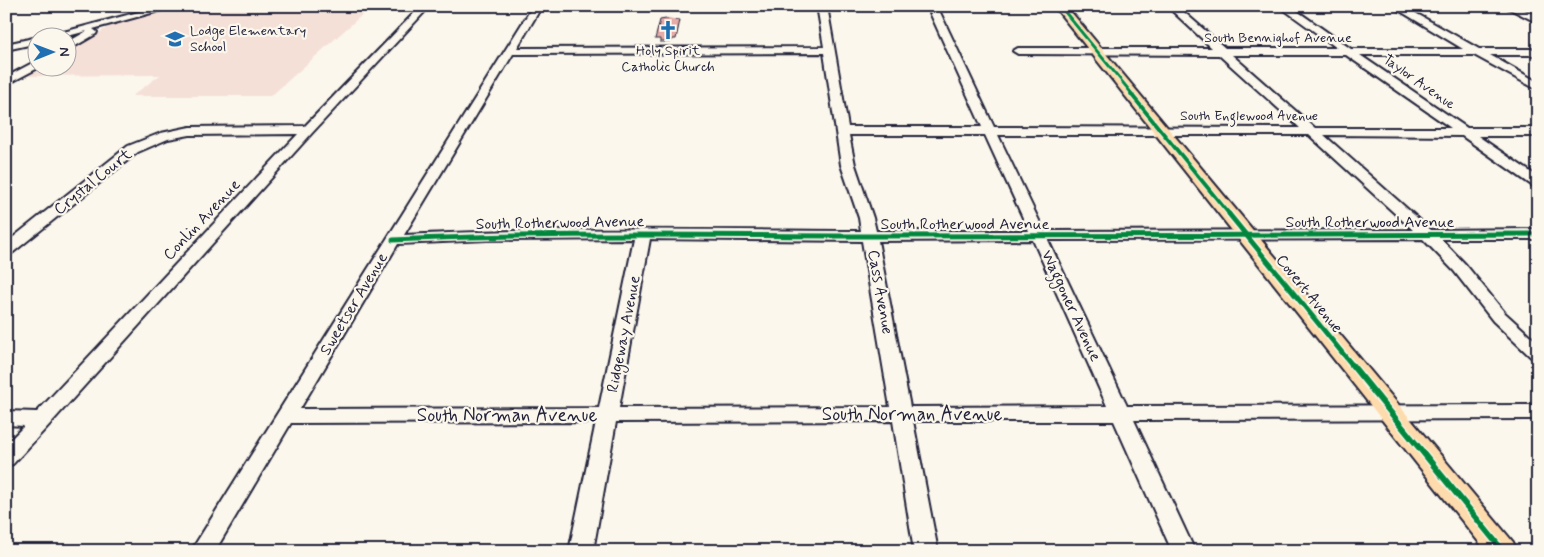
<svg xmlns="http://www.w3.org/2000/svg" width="1544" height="557" font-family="Mynerve,sans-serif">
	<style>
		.built { fill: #f5e0d8 }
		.building { fill: #e7aca8; stroke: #22223b }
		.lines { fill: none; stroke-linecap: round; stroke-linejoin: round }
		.minor-casing { stroke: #22223b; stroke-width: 4 }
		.major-casing { stroke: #22223b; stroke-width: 4 }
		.minor { fill: #fbf7ec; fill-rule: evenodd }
		.major { fill: #fedbac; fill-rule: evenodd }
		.cycleway-far3-casing { stroke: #fbf7ec; stroke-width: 5 }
		.cycleway-far2-casing { stroke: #fbf7ec; stroke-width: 6 }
		.cycleway-far1-casing { stroke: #fbf7ec; stroke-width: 8 }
		.cycleway-casing { stroke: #fbf7ec; stroke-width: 9 }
		.cycleway-far3 { stroke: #00873e; stroke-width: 3 }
		.cycleway-far2 { stroke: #00873e; stroke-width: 4 }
		.cycleway-far1 { stroke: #00873e; stroke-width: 5 }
		.cycleway { stroke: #00873e; stroke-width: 6 }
		.labels { text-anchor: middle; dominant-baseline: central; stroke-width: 4.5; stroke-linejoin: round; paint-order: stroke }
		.far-poi-label { font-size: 14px; fill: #22223b; stroke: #fbf7ec; text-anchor: start }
		.far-street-label { font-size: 14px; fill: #22223b; stroke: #fbf7ec }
		.street-label { font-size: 16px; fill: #22223b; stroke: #fbf7ec }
		.near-street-label { font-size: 19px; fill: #22223b; stroke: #fbf7ec }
	</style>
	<rect width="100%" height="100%" fill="#fbf7ec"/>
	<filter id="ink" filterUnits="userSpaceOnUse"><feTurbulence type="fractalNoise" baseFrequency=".02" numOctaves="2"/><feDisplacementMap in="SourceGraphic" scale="10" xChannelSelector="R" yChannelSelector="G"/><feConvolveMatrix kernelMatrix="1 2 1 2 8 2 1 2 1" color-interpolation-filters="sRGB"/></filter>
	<g filter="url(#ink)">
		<polygon class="built" points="185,6 372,6 271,96 132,96 160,75 26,76 40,68 68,68 68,51 112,25"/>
		<polygon class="building" points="666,19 680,20 676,39 673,39 671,42 660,42 660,39 655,39 660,20"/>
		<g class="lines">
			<g class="minor-casing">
				<g id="minor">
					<polygon points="161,6 177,6 93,29 97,32 96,34 72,48 68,49 68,42 87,31 60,38 41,38"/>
					<polygon points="421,6 430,6 312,133 50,424 13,464 6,466 6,444 24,426 6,425 6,411 37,412 298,134 190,135 168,139 138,152 11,254 6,256 6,243 128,146 161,133 190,127 305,126"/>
					<path d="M 533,6 L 542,6 L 517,48 L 824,47 L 817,6 L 827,6 L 848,127 L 982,127 L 927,6 L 937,6 L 994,127 L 1300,128 L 1219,55 L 1018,54 L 1013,51 L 1018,48 L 1212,48 L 1167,6 L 1177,6 L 1225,48 L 1337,48 L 1279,6 L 1290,6 L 1351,49 L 1463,49 L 1392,6 L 1403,6 L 1479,49 L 1538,49 L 1538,55 L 1490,55 L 1538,82 L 1538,90 L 1474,55 L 1360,55 L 1467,128 L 1538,128 L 1538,136 L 1478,136 L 1538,177 L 1538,187 L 1533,186 L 1462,136 L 1324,135 L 1431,230 L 1538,229 L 1538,239 L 1441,239 L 1466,265 L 1505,313 L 1538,343 L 1538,360 L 1532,358 L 1493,321 L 1454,271 L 1423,239 L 1048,240 L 1127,406 L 1538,405 L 1538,419 L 1134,420 L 1195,551 L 1172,551 L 1114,421 L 913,421 L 938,551 L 914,551 L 893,421 L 616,422 L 593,551 L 569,551 L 596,422 L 291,423 L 215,551 L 191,551 ZM 824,53 L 841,165 L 859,218 L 861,231 C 708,230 556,227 404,235 L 513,54 ZM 1232,55 L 1346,55 L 1451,128 L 1315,128 ZM 849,135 L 985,135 L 1029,231 L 876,231 L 873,218 L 855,165 ZM 998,135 L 1309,135 L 1413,230 L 1044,231 ZM 634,239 L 599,408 L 300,409 L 398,244 L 487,240 ZM 650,239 L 862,241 L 890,407 L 619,408 ZM 1033,240 L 1107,406 L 910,407 L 878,241 Z"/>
					<polygon points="1504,6 1516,6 1538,16 1538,23"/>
					<polygon points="38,37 40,38 38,38 38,43 6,50 6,44"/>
					<polygon points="38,60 38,68 6,85 6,77"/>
				</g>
			</g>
			<g class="major-casing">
				<polygon id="major" points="1054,6 1066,6 1513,542 1517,551 1486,551"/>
			</g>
			<use href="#minor" class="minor"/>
			<use href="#major" class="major"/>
			<g class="cycleway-far3-casing">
				<polyline id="cycleway-far3" points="1060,6 1133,95"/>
			</g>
			<g class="cycleway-far2-casing">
				<polyline id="cycleway-far2" points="1131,94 1230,215"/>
			</g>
			<g class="cycleway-far1-casing">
				<g id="cycleway-far1">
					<polyline points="1229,214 1353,366"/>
					<path d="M 393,240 C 552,232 711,236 870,236 C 1093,236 1315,235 1538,234"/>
				</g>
			</g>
			<g class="cycleway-casing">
				<polyline id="cycleway" points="1352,365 1503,551"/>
			</g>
			<use href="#cycleway-far3" class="cycleway-far3"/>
			<use href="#cycleway-far2" class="cycleway-far2"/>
			<use href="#cycleway-far1" class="cycleway-far1"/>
			<use href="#cycleway" class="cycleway"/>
		</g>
	</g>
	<defs>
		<g id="church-bare" transform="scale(1.5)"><path d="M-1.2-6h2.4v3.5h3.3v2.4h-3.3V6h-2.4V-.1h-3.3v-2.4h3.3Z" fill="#1f6fb2" stroke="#fbf7ec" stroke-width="2.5" paint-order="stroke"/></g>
		<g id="school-bare" transform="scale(1.5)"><path d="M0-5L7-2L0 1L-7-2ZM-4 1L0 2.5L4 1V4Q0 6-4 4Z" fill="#1f6fb2" stroke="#fbf7ec" stroke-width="2.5" paint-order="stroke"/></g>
	</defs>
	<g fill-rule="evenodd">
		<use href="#church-bare" x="668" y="30"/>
		<use href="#school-bare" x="175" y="39"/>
	</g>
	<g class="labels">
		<g class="far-poi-label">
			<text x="190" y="31">Lodge Elementary<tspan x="190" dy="16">School</tspan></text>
			<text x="668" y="51" text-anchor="middle">Holy Spirit<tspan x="668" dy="16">Catholic Church</tspan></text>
		</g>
		<g class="far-street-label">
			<text x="1278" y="38">South Bennighof Avenue</text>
			<text transform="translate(1419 82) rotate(35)">Taylor Avenue</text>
			<text x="1249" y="116">South Englewood Avenue</text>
		</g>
		<g class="street-label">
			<text transform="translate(93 182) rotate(-39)">Crystal Court</text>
			<text transform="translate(202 220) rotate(-47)">Conlin Avenue</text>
			<text x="1370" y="222">South Rotherwood Avenue</text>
			<text transform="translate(560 223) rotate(-1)">South Rotherwood Avenue</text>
			<text x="965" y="224">South Rotherwood Avenue</text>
			<text transform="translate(880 292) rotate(80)">Cass Avenue</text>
			<text transform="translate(1309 294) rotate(51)">Covert Avenue</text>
			<text transform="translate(354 304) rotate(-59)">Sweetser Avenue</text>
			<text transform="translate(1071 306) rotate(65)">Waggoner Avenue</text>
			<text transform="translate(624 334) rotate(-79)">Ridgeway Avenue</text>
		</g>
		<g class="near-street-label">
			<text x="912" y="414">South Norman Avenue</text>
			<text x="507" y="415">South Norman Avenue</text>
		</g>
	</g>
	<rect width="1544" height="557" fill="none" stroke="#fbf7ec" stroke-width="25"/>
	<rect x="12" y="12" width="1519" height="532" fill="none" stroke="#22223b" stroke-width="2" filter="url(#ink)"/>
	<g transform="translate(52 52) rotate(89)"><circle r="24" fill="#fbf7ec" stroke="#a4a2a5"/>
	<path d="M0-4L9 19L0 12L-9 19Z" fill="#1f6fb2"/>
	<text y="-8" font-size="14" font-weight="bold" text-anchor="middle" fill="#22223b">N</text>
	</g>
</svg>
